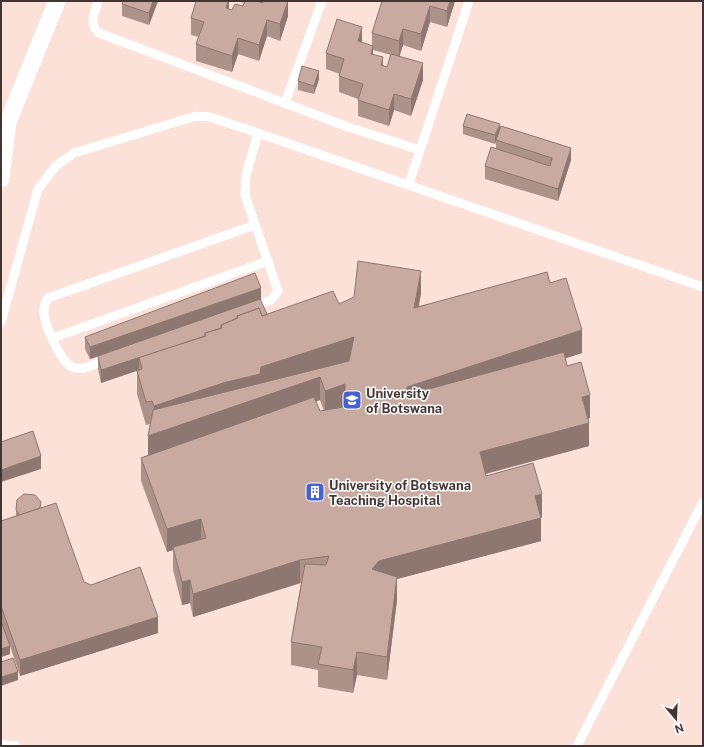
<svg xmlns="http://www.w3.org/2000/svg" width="704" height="747" font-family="'Public Sans',sans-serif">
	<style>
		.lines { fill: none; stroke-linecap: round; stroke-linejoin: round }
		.lane { stroke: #fff; stroke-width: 9 }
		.street { stroke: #fff; stroke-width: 17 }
		.wall { fill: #ad928a; fill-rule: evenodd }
		.shaded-wall { fill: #8d7770 }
		.building { fill: #c9aaa0; stroke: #8d7770 }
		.labels { text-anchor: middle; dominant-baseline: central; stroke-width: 3; stroke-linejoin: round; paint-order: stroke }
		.poi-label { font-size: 13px; font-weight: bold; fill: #433632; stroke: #fff; text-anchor: start }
	</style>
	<rect width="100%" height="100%" fill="#fce1d9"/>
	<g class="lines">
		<g class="lane">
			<path d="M 98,1 C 95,13 88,24 99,33 L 348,127 L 420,150"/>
			<polyline points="285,103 322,1"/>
			<polyline points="409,184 469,1"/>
			<polyline points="251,307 271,300 278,291 245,195 246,175 258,133"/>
			<polyline points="1,322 38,189 56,166 74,153 196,116 210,117 258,133 703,287"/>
			<polyline points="53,338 268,261"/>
			<path d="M 110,358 C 99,362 83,372 72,367 C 60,361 43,322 44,310 C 44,306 46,301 48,298 L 255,225"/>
			<polyline points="1,744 16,746"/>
			<polyline points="577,746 703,502"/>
		</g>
		<polyline class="street" points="1,179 8,122 57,1"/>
	</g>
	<g class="wall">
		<polygon points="123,1 158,1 149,25 122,16 122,4"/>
		<polygon points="229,1 229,9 232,10 243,6 244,3 237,1 257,1 263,3 288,1 288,16 280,41 267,36 259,61 238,54 232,72 196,61 196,44 199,37 191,35 191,18"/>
		<path d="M 382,1 L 455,1 L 447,27 L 430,22 L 421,51 L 403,45 L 399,56 L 423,80 L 411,116 L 394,110 L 389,126 L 358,116 L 358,99 L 339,92 L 339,76 L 340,74 L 326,69 L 326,53 L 362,43 L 372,46 L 372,33 ZM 373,50 L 391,55 L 387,67 L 383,66 L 373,54 Z"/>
		<polygon points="319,79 314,94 298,90 298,81"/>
		<polygon points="463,126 500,129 571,160 558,201 485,179 485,166 496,149 496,141 495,144 463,134"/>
		<path d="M 550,283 L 582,353 L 565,358 L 567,366 L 590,418 L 588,419 L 589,446 L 486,474 L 486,476 L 542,517 L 541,518 L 541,541 L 397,579 L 397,600 L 387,680 L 357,675 L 353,693 L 318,687 L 318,670 L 291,665 L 291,642 L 301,583 L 193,617 L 190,603 L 182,605 L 173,570 L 173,550 L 167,552 L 141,481 L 141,458 L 148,455 L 150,424 L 146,425 L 137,394 L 137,371 L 139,370 L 101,383 L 98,369 L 98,356 L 102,355 L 90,359 L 85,349 L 85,337 L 261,301 L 267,314 L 339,304 L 421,294 L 418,306 ZM 320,400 L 324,411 L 320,411 L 316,401 Z"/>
		<polygon points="41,508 84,582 158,633 20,676 10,646 10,654 1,657 1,521 16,516 16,510"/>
	</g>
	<g class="shaded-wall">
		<polygon points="153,1 158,1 149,25 149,13"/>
		<polygon points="228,1 229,1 229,16 226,8"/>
		<polygon points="288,1 288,16 280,41 280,24"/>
		<polygon points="450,1 455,1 447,27 447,11"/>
		<polygon points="430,6 430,22 421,51 421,34"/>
		<polygon points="267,20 267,36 259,61 259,45"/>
		<polygon points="362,27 362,43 358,41"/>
		<polygon points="403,29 403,45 399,58 399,41"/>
		<polygon points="238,38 238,54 232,72 232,56"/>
		<polygon points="373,46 373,62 371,54"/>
		<polygon points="383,57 383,74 381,65"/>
		<polygon points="423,63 423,80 411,116 411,99"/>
		<polygon points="319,71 319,79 314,94 314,86"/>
		<polygon points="394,94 394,110 389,126 389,110"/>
		<polygon points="500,124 500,132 495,144 495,135"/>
		<polygon points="571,148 571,160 558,201 558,189"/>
		<polygon points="421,271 421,294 414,331 414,308"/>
		<polygon points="261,288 261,301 90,359 90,347"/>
		<polygon points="582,330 582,353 407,410 407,387"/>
		<polygon points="354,337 354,360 320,377 320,400 148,459 148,436 154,429 154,406 261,367"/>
		<polygon points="139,357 139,370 101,383 101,370"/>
		<polygon points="345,384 345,407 325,414 325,391"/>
		<polygon points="590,395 590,418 582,420 582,397"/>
		<polygon points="589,423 589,446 480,475 480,452"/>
		<polygon points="41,456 41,469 1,482 1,470"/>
		<polygon points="542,494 542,517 535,519 535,496"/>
		<polygon points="541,518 541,541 397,579 397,600 387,680 387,657 372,569 379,561"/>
		<polygon points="201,519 201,542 173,547 173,550 167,552 167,529"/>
		<polygon points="300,560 300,583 193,617 193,594"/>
		<polygon points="190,580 190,603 182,605 182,582"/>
		<polygon points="158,617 158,633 20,676 20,660"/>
		<polygon points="10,646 10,654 1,657 1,649"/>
		<polygon points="357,652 357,675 353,693 353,670"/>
		<polygon points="18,672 18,680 1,686 1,677"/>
	</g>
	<g class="building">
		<polygon points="123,1 153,1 149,13 122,4"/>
		<polygon points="196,1 228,1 226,8 232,10 235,4 243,6 245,1 257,1 263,3 263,1 288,1 280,24 267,20 259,45 238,38 232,56 196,44 204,22 191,18"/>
		<polygon points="382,1 450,1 447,11 430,6 421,34 403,29 399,41 372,33"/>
		<polygon points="337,19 362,27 358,41 373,46 371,54 383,57 381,65 387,67 391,54 423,63 411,99 394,94 389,110 358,100 363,84 339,76 344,59 326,53"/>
		<polygon points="302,66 319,71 314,86 298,81"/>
		<polygon points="467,114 500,124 495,135 463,126"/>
		<polygon points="501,126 571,148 558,189 485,166 491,147 550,166 552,158 496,140"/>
		<polygon points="358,261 421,271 414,308 547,272 550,283 566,278 582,330 407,387 407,395 564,352 567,366 581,362 590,395 582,397 589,423 480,452 486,476 533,463 542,494 535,496 541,518 379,561 372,569 397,577 387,657 357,652 353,670 318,664 322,647 291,642 305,564 326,565 329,556 300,560 193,594 190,580 182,582 173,547 206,538 201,519 167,529 141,458 314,397 320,411 343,407 345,403 345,384 325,391 320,377 148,436 153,410 349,361 354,337 261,367 260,374 223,383 154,406 152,401 146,402 137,371 142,369 139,357 206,336 205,333 222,328 221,325 238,318 237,316 259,308 262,316 333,291 339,304 354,297"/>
		<polygon points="255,273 261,288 90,347 85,337"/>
		<polygon points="260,299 267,314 262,316 259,308 237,316 237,318 221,325 221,328 205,333 205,336 101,370 98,356"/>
		<polygon points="33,431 41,456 1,470 1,442"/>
		<polygon points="24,494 35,495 41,502 40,508 20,515 16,510 17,500"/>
		<polygon points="56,503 84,582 91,585 140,567 158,617 20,660 1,606 1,521"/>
		<polygon points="1,621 10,646 1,649"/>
		<polygon points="13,658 18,672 1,677 1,662"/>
	</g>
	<defs>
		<g id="university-square" transform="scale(1)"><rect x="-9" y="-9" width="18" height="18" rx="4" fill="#4561d4" stroke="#fff"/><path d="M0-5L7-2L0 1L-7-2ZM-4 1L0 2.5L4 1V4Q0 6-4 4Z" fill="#fff"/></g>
		<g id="building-square" transform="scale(1)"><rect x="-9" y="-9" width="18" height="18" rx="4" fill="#4561d4" stroke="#fff"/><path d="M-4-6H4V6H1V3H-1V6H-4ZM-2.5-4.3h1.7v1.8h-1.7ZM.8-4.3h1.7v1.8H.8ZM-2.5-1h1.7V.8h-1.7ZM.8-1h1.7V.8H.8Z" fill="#fff"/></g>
	</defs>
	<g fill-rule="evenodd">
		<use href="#university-square" x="352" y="400"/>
		<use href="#building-square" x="315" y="492"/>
	</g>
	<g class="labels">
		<g class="poi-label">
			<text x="366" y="393">University<tspan x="366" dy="15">of Botswana</tspan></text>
			<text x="329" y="485">University of Botswana<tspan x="329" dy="15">Teaching Hospital</tspan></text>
		</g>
	</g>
	<rect width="704" height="747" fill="none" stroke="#433632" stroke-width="4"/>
	<g transform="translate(676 719) rotate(161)" stroke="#ffffff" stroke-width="3" paint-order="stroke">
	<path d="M0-3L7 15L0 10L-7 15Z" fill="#433632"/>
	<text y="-6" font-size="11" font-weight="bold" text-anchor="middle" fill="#433632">N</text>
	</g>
</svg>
